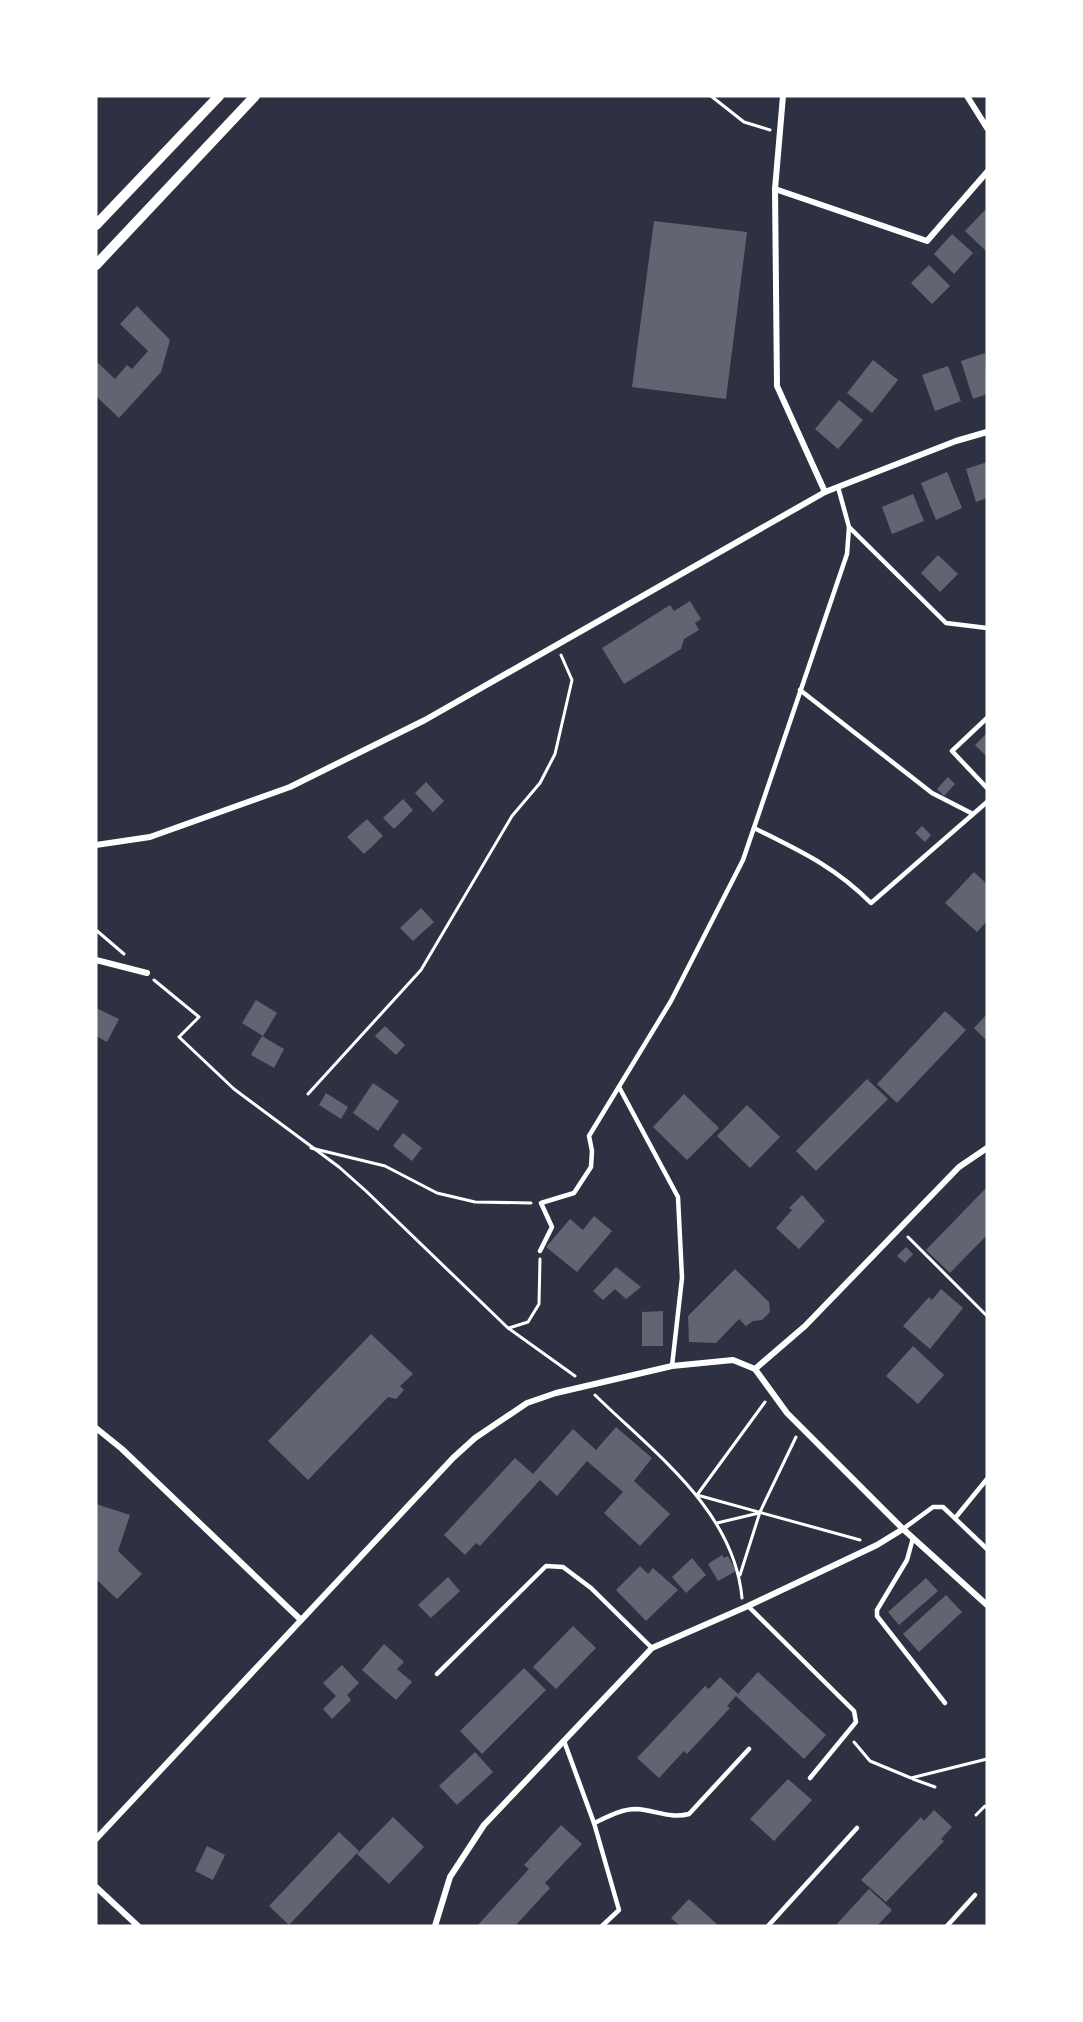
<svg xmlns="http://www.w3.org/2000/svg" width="1083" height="2022" font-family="'Noto Serif',serif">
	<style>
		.building { fill: #626471 }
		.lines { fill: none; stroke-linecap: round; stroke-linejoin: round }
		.path { stroke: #fff; stroke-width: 3 }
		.service { stroke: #fff; stroke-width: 4.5 }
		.minor { stroke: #fff; stroke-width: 6 }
		.tertiary { stroke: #fff; stroke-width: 10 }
	</style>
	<rect width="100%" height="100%" fill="#2d3142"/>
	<g class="building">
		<polygon points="985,210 987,212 987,252 965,231"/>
		<polygon points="654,221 747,232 726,399 632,387"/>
		<polygon points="952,234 973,253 954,274 934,254"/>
		<polygon points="929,265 950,286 932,304 911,283"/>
		<polygon points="137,306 170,340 161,372 119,418 96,396 96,361 115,379 127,365 132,369 148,351 120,324"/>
		<polygon points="985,353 987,394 973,399 961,361"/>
		<polygon points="873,360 898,380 872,413 847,393"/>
		<polygon points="948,366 961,401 935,411 922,375"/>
		<polygon points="839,400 863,420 838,449 815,429"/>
		<polygon points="987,462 987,498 976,502 966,469"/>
		<polygon points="947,472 962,508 936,520 921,483"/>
		<polygon points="913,494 924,521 892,534 882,507"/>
		<polygon points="938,555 958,574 940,592 921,573"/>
		<polygon points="690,601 701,619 695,623 699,630 684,639 681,649 624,684 602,648 670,605 674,611"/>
		<polygon points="987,733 987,757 975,745"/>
		<polygon points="948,777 955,784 944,796 937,789"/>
		<polygon points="426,782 444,801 433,812 415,793"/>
		<polygon points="403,799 413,810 394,829 383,818"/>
		<polygon points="367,819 383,836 364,854 347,837"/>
		<polygon points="922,826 931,835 925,842 915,833"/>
		<polygon points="974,872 987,884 987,921 977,932 945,903"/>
		<polygon points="421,908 434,922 413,941 400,928"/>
		<polygon points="256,1000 277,1013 263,1036 242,1023"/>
		<polygon points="96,1008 119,1019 107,1042 96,1036"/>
		<polygon points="945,1011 966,1030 897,1103 877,1084"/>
		<polygon points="987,1014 987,1041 974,1028"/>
		<polygon points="385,1026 405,1045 396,1055 375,1036"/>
		<polygon points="262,1036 284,1049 274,1068 251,1055"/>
		<polygon points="867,1079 888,1099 816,1171 796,1151"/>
		<polygon points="373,1083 399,1101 378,1131 353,1113"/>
		<polygon points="326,1093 348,1107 341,1119 319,1105"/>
		<polygon points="684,1094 719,1128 687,1160 653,1127"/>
		<polygon points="747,1105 780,1137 750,1168 717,1136"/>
		<polygon points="403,1133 422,1148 412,1161 393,1146"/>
		<polygon points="987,1187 987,1235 950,1273 926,1250"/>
		<polygon points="802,1195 825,1221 799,1249 776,1228 792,1210 789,1208"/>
		<polygon points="594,1216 612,1231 577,1272 546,1247 570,1219 583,1230"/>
		<polygon points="906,1247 913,1254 905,1263 897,1256"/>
		<polygon points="616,1267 641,1287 626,1299 615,1289 603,1300 593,1291"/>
		<polygon points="735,1269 769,1302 770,1312 762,1320 753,1321 746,1326 739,1319 716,1343 689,1342 688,1316"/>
		<polygon points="941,1289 963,1308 930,1349 903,1326 929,1297 932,1300"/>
		<polygon points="663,1311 663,1346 642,1346 642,1312"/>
		<polygon points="371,1334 413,1374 400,1386 404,1390 396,1399 388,1397 308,1480 268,1441"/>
		<polygon points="913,1346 944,1375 918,1404 886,1376"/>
		<polygon points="616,1427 652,1458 634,1481 670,1514 640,1546 604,1513 623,1492 587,1461 557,1496 540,1480 480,1546 476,1543 465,1555 444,1535 515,1458 533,1474 573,1429 596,1450"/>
		<polygon points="96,1504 130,1515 118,1551 142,1574 117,1599 96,1579"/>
		<polygon points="722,1555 724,1558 728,1556 736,1571 718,1581 708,1564"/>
		<polygon points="692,1558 706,1575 686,1593 672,1577"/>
		<polygon points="640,1566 648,1574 653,1568 678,1590 646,1621 616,1590"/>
		<polygon points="448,1577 460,1591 431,1618 418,1605"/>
		<polygon points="926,1578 938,1591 899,1625 888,1612"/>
		<polygon points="946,1595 962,1612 919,1652 903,1634"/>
		<polygon points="573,1626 596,1648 556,1689 533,1667"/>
		<polygon points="384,1644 404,1662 397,1669 412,1682 396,1700 362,1670"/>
		<polygon points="342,1665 359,1683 347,1695 351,1700 332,1719 323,1709 336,1696 323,1683"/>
		<polygon points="524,1668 546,1690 482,1754 460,1731"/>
		<polygon points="758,1672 826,1735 804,1759 736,1696 727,1706 730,1708 687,1754 684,1751 659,1778 637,1758 705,1686 709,1689 720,1677 738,1694"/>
		<polygon points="475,1752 493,1772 457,1805 439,1786"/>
		<polygon points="788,1779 812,1800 774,1841 750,1819"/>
		<polygon points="934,1810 952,1827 941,1839 944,1841 886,1902 861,1880 921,1817 924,1821"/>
		<polygon points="393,1817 424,1847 389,1884 357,1854"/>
		<polygon points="561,1825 582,1844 545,1883 550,1888 515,1926 477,1926 529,1869 524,1865"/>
		<polygon points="339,1832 359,1851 289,1925 269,1906"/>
		<polygon points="207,1846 225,1855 213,1880 195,1871"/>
		<polygon points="869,1889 892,1910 877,1926 835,1926"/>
		<polygon points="689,1899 719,1926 680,1926 671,1918"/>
	</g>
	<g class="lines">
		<g class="path">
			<polyline points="711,96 744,122 770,130"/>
			<polyline points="96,930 124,954"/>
			<polyline points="154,980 199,1017 179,1037 234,1089 339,1167 366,1191 508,1328 575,1376"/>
			<polyline points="308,1094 421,970 512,816 540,783 555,754 572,680 561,655"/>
			<polyline points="311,1148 385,1166 437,1193 475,1202 531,1203"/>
			<polyline points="908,1237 987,1316"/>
			<polyline points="509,1328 528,1322 539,1304 540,1259"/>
			<path d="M 595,1395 C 654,1453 734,1510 742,1598"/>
			<polyline points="765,1402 697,1495 860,1540"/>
			<polyline points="717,1523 759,1513"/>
			<polyline points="740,1575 760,1512 796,1437"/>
			<polyline points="854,1742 870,1761 911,1778 987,1759"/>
			<polyline points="913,1779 935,1787"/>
			<polyline points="976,1815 985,1806 987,1808"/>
		</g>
		<g class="service">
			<polyline points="849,527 946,623 987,628"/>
			<polyline points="800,690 932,793 973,814"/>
			<polyline points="987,718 952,751 987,788"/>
			<path d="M 754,828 C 800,851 834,866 871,903 L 987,802"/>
			<polyline points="619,1087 678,1197 682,1278 672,1366"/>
			<polyline points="540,1251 552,1227 541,1203 574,1193 591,1167 592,1151 589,1136 671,1001 743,860 847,554 849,527 838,487"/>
			<polyline points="956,1517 987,1479"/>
			<polyline points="903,1529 933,1507 943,1507 987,1549"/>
			<polyline points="913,1538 907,1560 877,1610 877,1616 945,1703"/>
			<polyline points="748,1606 854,1711 856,1722 810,1778"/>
			<polyline points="437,1674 546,1566 563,1567 591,1588 652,1648"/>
			<polyline points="564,1741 594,1823 619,1910 602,1926"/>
			<path d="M 594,1823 C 607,1817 621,1809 636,1809 C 655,1810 670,1819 689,1814 L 749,1749"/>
			<polyline points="768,1926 857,1828"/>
			<polyline points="947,1926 975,1895"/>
		</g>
		<g class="minor">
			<polyline points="783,96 775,189 777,386 825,492"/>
			<polyline points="967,96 987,128"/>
			<polyline points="775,189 927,241 987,172"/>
			<polyline points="96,845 150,837 290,787 425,720 825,492 956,441 987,432"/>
			<polyline points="96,960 147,973"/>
			<polyline points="755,1369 805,1326 959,1167 987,1148"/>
			<polyline points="96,1428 122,1449 301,1620"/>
			<polyline points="96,1839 453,1458 475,1438 527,1403 556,1393 672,1366 733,1360 755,1369 787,1413 903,1529 987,1605"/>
			<polyline points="96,1887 138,1926"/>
			<polyline points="435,1926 450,1877 484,1825 652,1648 748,1606 877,1545 903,1529"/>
		</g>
		<g class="tertiary">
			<polyline points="96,225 219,96"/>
			<polyline points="96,265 255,96"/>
		</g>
	</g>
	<rect width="1083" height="2022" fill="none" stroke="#ffffff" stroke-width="195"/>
</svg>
